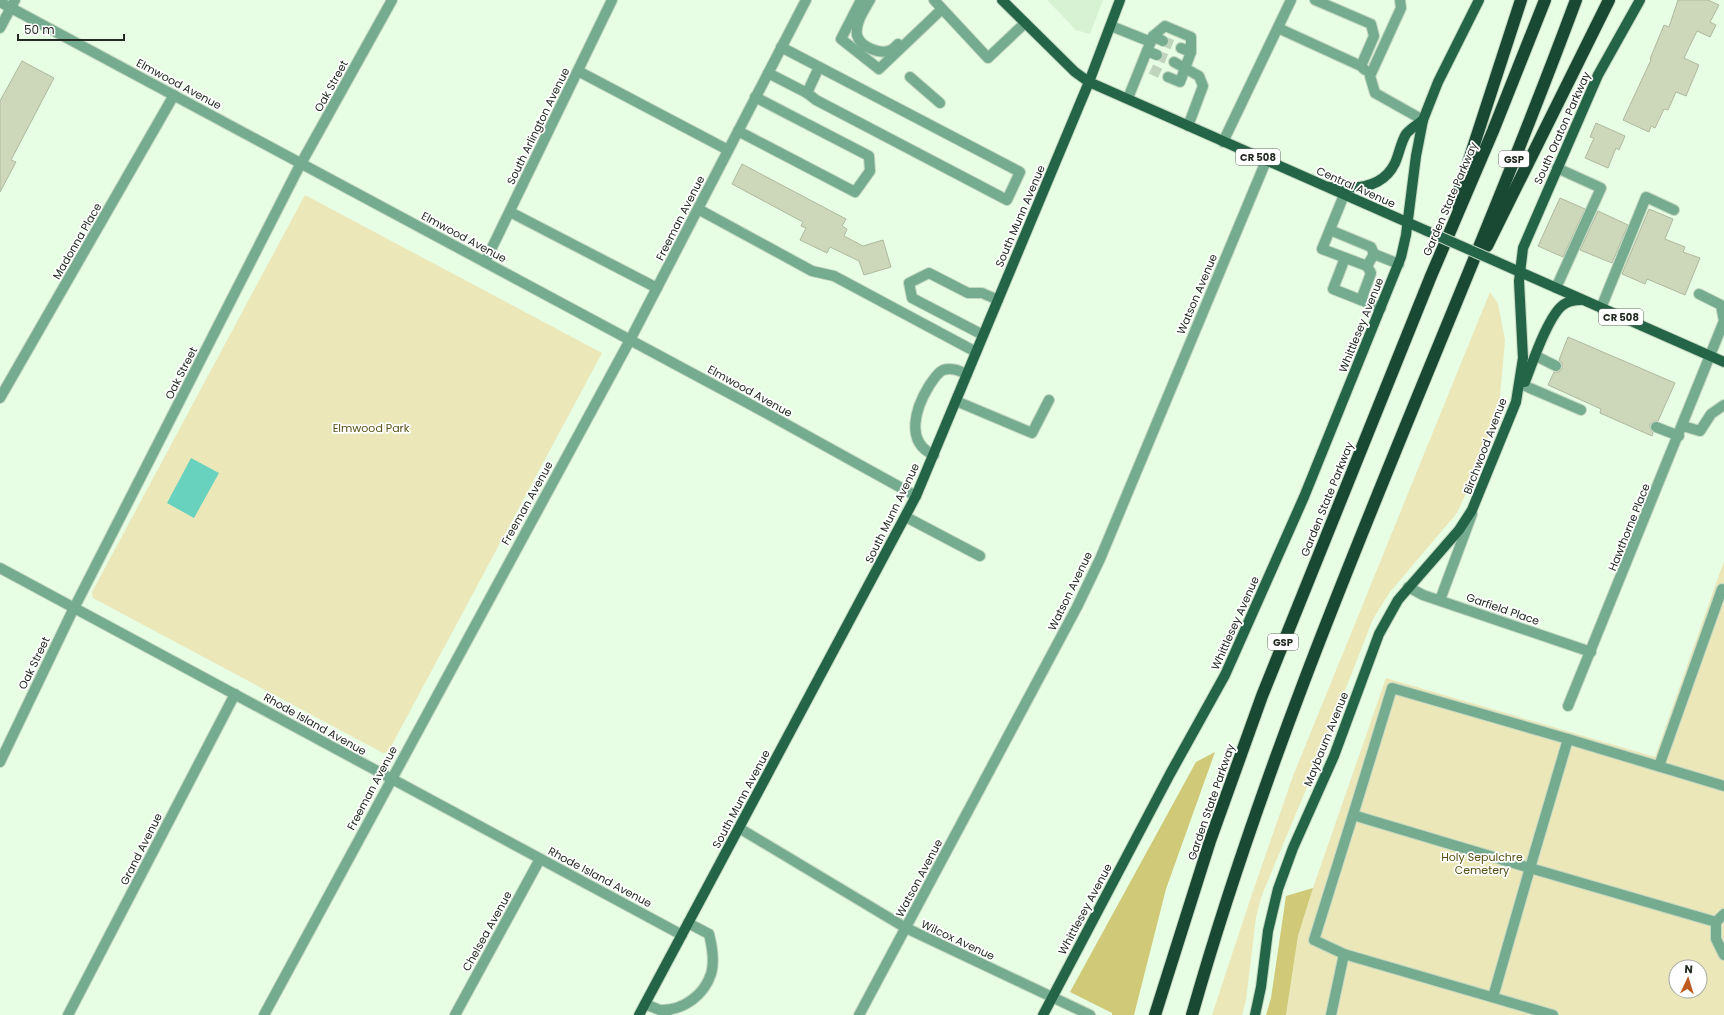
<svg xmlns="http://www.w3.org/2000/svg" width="1724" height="1015" font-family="Poppins,sans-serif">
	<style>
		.built { fill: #d7f2d3 }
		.green { fill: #ebe7b8; fill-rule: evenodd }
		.forest { fill: #d0c978 }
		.water { fill: #69d2be }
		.building { fill: #cdd7ba; stroke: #afb99d }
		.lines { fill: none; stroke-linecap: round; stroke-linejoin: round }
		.minor-tunnel { stroke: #c0d3bd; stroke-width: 10; stroke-dasharray: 10 5; stroke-linecap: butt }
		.minor-casing { stroke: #c4d7c1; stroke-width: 12 }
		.major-casing { stroke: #c4d7c1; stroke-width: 12 }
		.highway-casing { stroke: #c4d7c1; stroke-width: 14 }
		.minor { stroke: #75ac8f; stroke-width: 10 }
		.major { stroke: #246547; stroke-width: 10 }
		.highway { stroke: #194933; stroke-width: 12 }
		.major-bridge-casing { stroke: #c4d7c1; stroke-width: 12; stroke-linecap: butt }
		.major-bridge { stroke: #246547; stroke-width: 10 }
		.labels { text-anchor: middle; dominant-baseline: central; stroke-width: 3.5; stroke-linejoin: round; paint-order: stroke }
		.shield { fill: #fff; stroke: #646a64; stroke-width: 1 }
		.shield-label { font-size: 10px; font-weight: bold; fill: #222a21 }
		.street-label { font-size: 11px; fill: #222a21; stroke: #fff }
		.park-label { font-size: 11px; fill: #565013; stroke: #fff }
	</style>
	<rect width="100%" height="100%" fill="#e7fde4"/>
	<polygon class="built" points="1047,0 1103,0 1090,34 1076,30"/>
	<g class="green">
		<polygon points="305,195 602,353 388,752 383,753 93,598 92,592"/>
		<polygon points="1490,292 1498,304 1505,340 1500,396 1480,463 1457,513 1390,592 1373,619 1310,780 1262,895 1256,917 1246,1000 1242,1015 1212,1015 1252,894 1293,776"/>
		<path d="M 1724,561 L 1724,1015 L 1286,1015 L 1298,936 L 1313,888 L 1386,678 L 1655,757 ZM 1676,967 L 1700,967 L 1700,991 L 1676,991 Z"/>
	</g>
	<g class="forest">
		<polygon points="1215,752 1166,889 1134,1015 1112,1015 1112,1013 1070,992 1196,762"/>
		<polygon points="1313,888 1298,936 1286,1015 1266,1015 1271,998 1286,896"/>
	</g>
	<polygon class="water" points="191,458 219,473 194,518 167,503"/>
	<g class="building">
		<polygon points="1678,0 1708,0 1719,5 1710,22 1716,25 1710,37 1697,31 1684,58 1699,65 1686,96 1676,92 1668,110 1664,109 1655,128 1651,126 1649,132 1623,120 1651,60 1650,59 1664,25 1669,27"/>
		<polygon points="22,61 54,78 11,160 16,162 0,192 0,101"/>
		<polygon points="1596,123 1625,136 1619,150 1616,148 1608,168 1585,158 1594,138 1590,137"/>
		<polygon points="742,164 846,219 842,226 847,229 844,236 863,246 883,240 891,267 864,275 859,261 830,247 827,253 800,240 806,228 801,226 803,222 732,184"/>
		<polygon points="1560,198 1585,209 1563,257 1538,246"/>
		<polygon points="1649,209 1673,219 1665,239 1685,247 1683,252 1700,258 1685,295 1647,279 1645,284 1622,274"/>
		<polygon points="1598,211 1628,225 1612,263 1580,250"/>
		<polygon points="1568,337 1675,383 1658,421 1655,421 1650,424 1650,428 1653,433 1652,436 1600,413 1601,409 1548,385 1554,372 1559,372 1562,369 1562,363 1559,360"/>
	</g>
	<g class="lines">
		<g class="minor-tunnel">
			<polyline points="1163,41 1181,48"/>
			<polyline points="1157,55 1174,62"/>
			<polyline points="1151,69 1168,77"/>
		</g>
		<g class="minor-casing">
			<g id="minor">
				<polyline points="861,0 841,39 879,69 942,9"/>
				<path d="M 870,0 C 864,10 855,23 857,35 C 860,47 880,55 891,50 C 893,49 896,46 898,44"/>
				<polyline points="934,0 988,58 1025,23"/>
				<polyline points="1315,0 1371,24 1374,36 1361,66"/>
				<polyline points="1400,0 1401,8 1370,76 1375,93 1423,120"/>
				<polyline points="0,2 755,407 916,496"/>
				<polyline points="1111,26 1151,42"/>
				<polyline points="0,28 15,0"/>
				<polyline points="1278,28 1361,66 1365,70"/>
				<polyline points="1153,36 1165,26 1191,37 1191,52"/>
				<polyline points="1147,51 1157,55"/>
				<polyline points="1174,62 1199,76 1203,86 1188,126"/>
				<polyline points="578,71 728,150"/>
				<polyline points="768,73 807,93 816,100 1007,200 1020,172 781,47"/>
				<polyline points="910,77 940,103"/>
				<polyline points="1168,77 1180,82 1191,52 1181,48"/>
				<polyline points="807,93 819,67"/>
				<polyline points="1128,98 1153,36 1163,41"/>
				<polyline points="738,131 855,192 870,171 869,156 755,97"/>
				<polyline points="1223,142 1291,0"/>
				<polyline points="1344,195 1322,249 1367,266 1374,254 1399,264"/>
				<polyline points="698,209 812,271 834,276 976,352"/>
				<polyline points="510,212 657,288"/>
				<polyline points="1330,230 1371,247 1374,254"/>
				<polyline points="1345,258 1333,289 1381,308"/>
				<polyline points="485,262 612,0"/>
				<polyline points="1556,288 1601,188 1557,168"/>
				<polyline points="1361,300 1371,273 1367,266"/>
				<polyline points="1601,308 1646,197 1674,210"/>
				<polyline points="983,335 912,298 909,283 929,273 968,293 982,293 998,300"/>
				<polyline points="1536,356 1556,366"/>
				<polyline points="1523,385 1581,410"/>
				<polyline points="0,398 174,95"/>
				<polyline points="956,401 1032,433 1049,400"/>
				<polyline points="1683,426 1700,431 1711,414 1724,405"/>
				<polyline points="1656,427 1679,436"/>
				<path d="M 934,455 C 904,442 916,407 929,386 C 933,380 937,373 943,370 C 952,367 960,371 967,374"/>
				<polyline points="906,517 980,556"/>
				<polyline points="0,568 682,935"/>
				<polyline points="1408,587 1423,595 1591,652"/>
				<polyline points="1440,600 1472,514"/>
				<polyline points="1568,706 1724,321 1721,305 1699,294"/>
				<polyline points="1568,739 1724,786"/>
				<polyline points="0,762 71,614 298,169 392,0"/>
				<polyline points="1659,766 1722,589"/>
				<polyline points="1353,815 1392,688 1568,739 1530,868 1353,815 1314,940 1344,954 1553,1015"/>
				<polyline points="739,828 906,928 1090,1015"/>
				<polyline points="1716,922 1716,939 1724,955"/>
				<polyline points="1493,997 1530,868 1716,922 1724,914"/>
				<polyline points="645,1004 667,1013"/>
				<path d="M 662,1010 C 684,1010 704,995 711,974 C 715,961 712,946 709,934 L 688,923"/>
				<polyline points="68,1015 235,694"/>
				<polyline points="264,1015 630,340 806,0"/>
				<polyline points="455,1015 540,859"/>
				<polyline points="859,1015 1077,607 1100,559 1266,161"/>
				<polyline points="1331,1015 1344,954"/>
			</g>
		</g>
		<g class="major-casing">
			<g id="major">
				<polyline points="1002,0 1075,72 1089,82 1427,231"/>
				<path d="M 1331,186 C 1356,190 1383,188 1395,163 C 1399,154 1401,142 1406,134 C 1410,129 1418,124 1423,120"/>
				<polyline points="1495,261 1724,362"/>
				<path d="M 1525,382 C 1532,364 1548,316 1563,305 C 1568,301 1574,300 1581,300"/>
				<polyline points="639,1015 916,496 1089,82 1120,0"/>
				<polyline points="1043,1015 1170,774 1225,675 1304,497 1401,257 1406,235 1416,156 1423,120 1438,82 1479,0"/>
				<polyline points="1255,1015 1261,987 1268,931 1278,889 1293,848 1334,756 1379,634 1398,600 1459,530 1472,510 1516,402 1523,358 1519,281 1523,248 1598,75 1640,0"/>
			</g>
		</g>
		<g class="highway-casing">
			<g id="highway">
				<polyline points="1455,203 1521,0"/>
				<polyline points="1487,246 1609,0"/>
				<polyline points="1155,1015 1210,841 1262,696 1431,276 1493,131 1545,0"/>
				<path d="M 1192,1015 C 1291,666 1450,339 1576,0"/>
			</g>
		</g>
		<use href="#minor" class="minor"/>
		<use href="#major" class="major"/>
		<use href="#highway" class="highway"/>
		<g class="major-bridge-casing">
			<polyline id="major-bridge" points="1427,231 1495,261"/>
		</g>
		<use href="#major-bridge" class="major-bridge"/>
	</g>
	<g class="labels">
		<g class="shield">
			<rect x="1236" y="149" width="44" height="16" rx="3"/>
			<rect x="1499" y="151" width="30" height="16" rx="3"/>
			<rect x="1599" y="309" width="44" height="16" rx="3"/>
			<rect x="1268" y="634" width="30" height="16" rx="3"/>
		</g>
		<g class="shield-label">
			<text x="1258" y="157">CR 508</text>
			<text x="1514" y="159">GSP</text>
			<text x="1621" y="317">CR 508</text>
			<text x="1283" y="642">GSP</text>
		</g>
		<g class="street-label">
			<text transform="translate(179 84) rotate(28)">Elmwood Avenue</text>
			<text transform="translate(331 86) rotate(-61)">Oak Street</text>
			<text transform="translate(538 126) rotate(-64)">South Arlington Avenue</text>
			<text transform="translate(1562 128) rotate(-66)">South Oraton Parkway</text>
			<text transform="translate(1356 187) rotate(24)">Central Avenue</text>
			<text transform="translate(1450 199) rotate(-67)">Garden State Parkway</text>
			<text transform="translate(1020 216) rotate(-67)">South Munn Avenue</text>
			<text transform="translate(680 218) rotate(-63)">Freeman Avenue</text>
			<text transform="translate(464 237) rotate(28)">Elmwood Avenue</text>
			<text transform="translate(77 241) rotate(-60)">Madonna Place</text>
			<text transform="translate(1197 294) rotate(-67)">Watson Avenue</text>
			<text transform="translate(1361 325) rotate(-68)">Whittlesey Avenue</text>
			<text transform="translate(181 373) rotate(-63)">Oak Street</text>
			<text transform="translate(750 391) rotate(29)">Elmwood Avenue</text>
			<text transform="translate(1485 446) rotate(-69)">Birchwood Avenue</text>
			<text transform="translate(1327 499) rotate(-68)">Garden State Parkway</text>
			<text transform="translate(527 503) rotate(-61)">Freeman Avenue</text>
			<text transform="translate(892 513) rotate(-64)">South Munn Avenue</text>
			<text transform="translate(1629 527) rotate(-68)">Hawthorne Place</text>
			<text transform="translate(1070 591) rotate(-64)">Watson Avenue</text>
			<text transform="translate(1503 609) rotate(19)">Garfield Place</text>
			<text transform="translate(1235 623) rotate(-66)">Whittlesey Avenue</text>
			<text transform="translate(34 663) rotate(-64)">Oak Street</text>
			<text transform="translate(315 724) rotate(29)">Rhode Island Avenue</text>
			<text transform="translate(1326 739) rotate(-68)">Maybaum Avenue</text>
			<text transform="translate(372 788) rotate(-62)">Freeman Avenue</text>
			<text transform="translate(741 799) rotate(-62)">South Munn Avenue</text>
			<text transform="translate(1211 802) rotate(-71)">Garden State Parkway</text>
			<text transform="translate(141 849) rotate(-63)">Grand Avenue</text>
			<text transform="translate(600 877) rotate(28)">Rhode Island Avenue</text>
			<text transform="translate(919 878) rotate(-62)">Watson Avenue</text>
			<text transform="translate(1085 909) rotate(-62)">Whittlesey Avenue</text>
			<text transform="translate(487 931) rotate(-61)">Chelsea Avenue</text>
			<text transform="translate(958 940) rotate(25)">Wilcox Avenue</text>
		</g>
		<g class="park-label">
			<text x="371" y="428">Elmwood Park</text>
			<text x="1482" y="857">Holy Sepulchre<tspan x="1482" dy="13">Cemetery</tspan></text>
		</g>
	</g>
	<g transform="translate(1688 979) rotate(4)"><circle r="19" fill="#ffffff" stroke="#a7aaa6"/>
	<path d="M0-3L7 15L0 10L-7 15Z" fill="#bd5b1e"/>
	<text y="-6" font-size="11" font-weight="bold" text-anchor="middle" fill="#222a21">N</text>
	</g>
	<path d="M18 34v6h106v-6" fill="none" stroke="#222a21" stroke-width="2"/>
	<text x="24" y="34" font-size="12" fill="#222a21" stroke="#ffffff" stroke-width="3" paint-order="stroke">50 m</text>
</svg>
